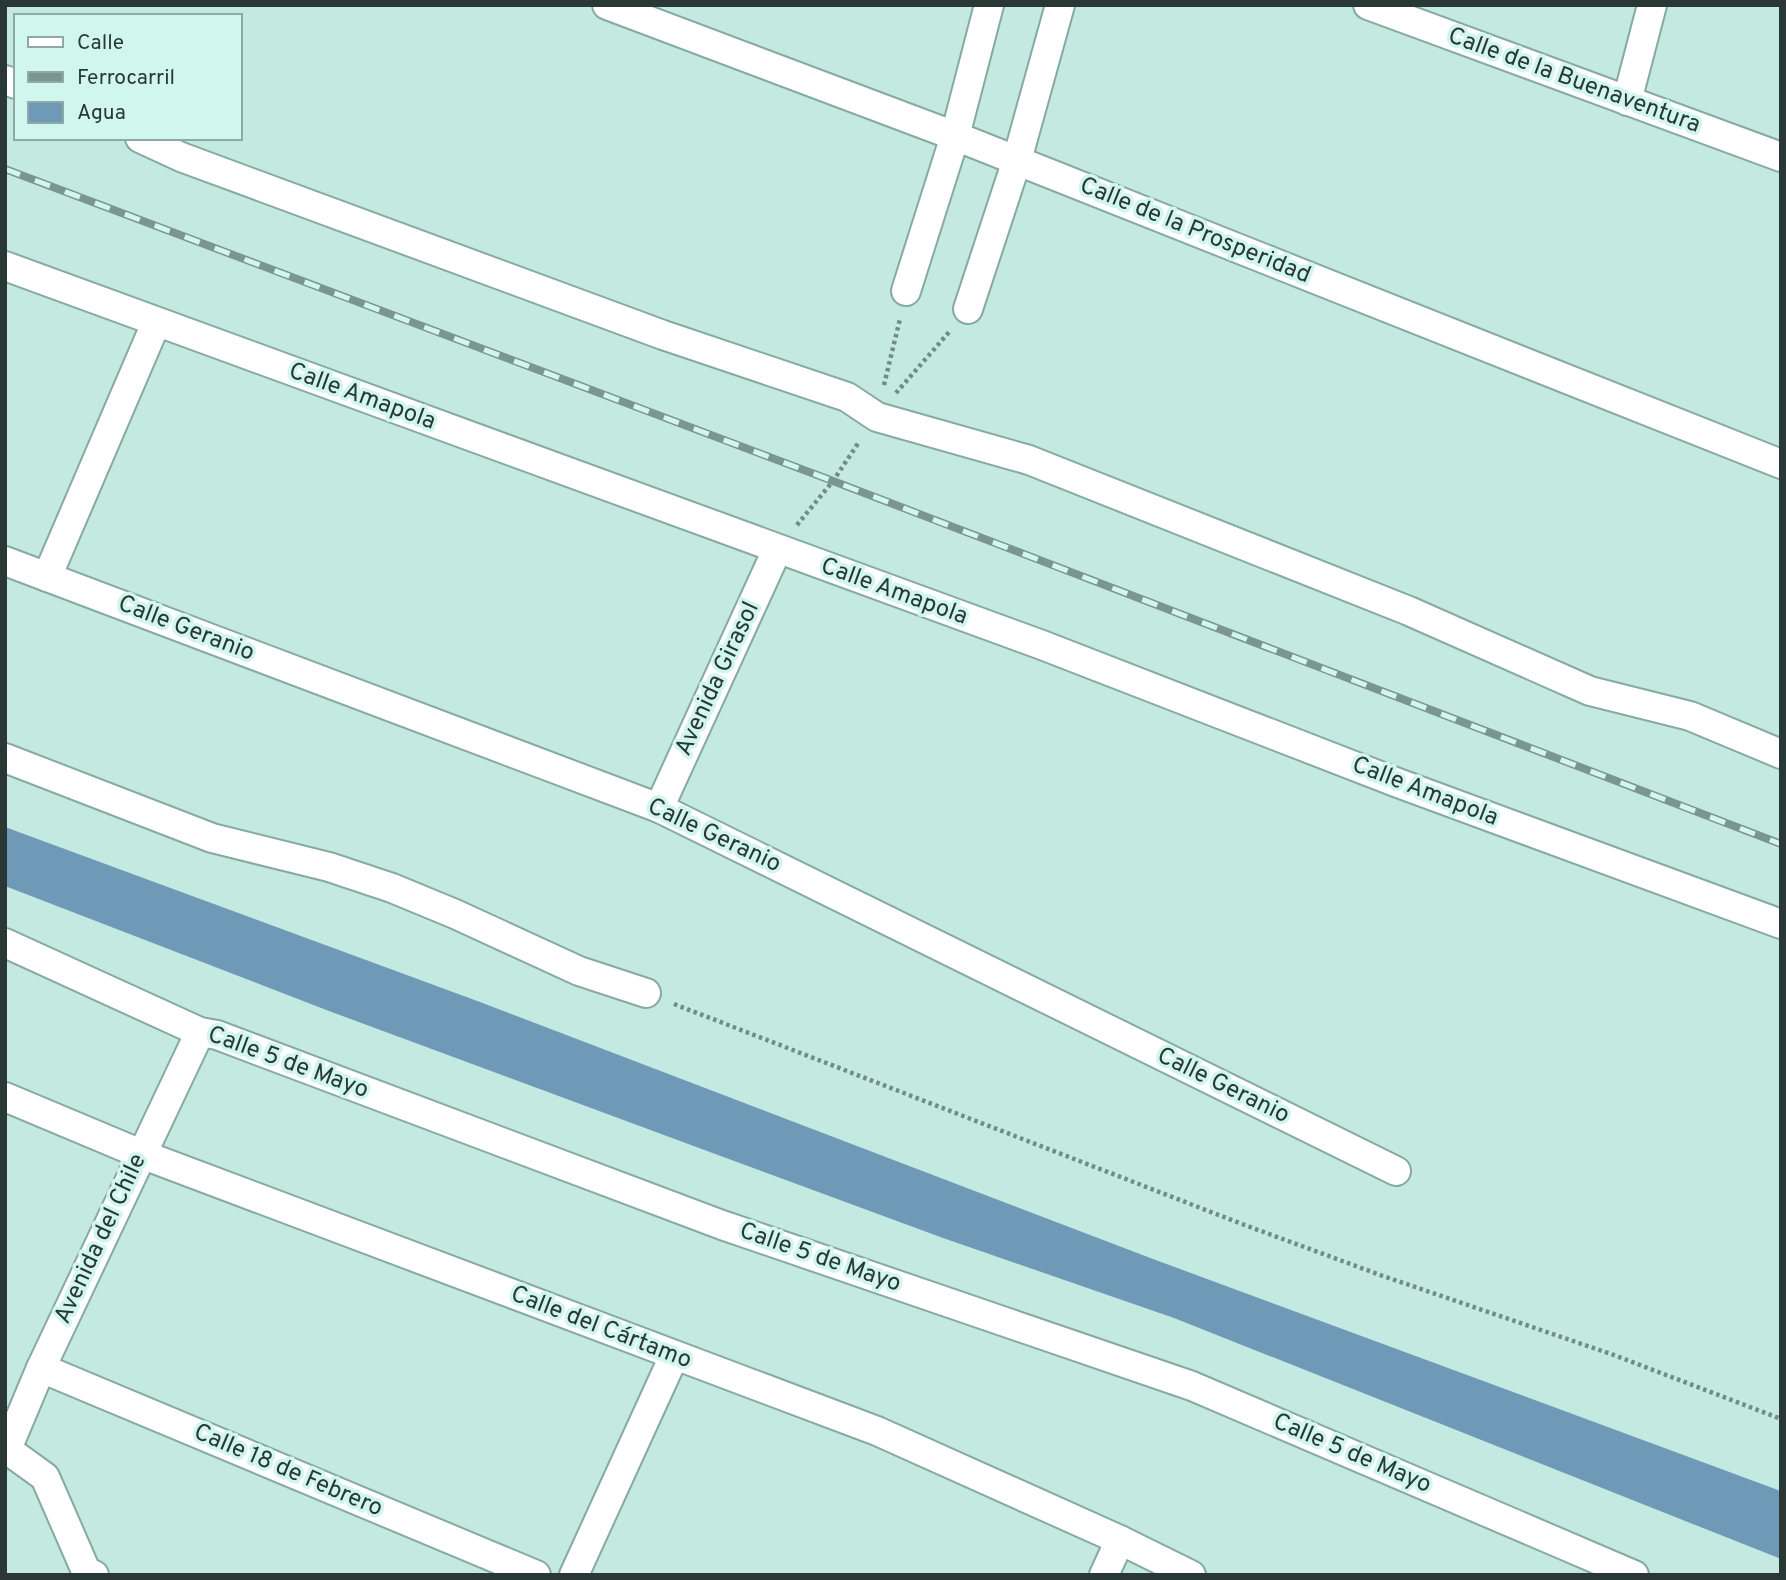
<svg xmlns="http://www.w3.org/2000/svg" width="1786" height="1580" font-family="Overpass,sans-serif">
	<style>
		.water { fill: #6e9ab7 }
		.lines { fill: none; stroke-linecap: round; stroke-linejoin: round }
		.street-casing { stroke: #86aaa2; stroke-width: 32 }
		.path { stroke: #718b85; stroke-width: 4.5; stroke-dasharray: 3.5 3.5; stroke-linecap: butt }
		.street { stroke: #fff; stroke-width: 28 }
		.rail-casing { stroke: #7b9590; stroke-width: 8 }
		.rail { stroke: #d1f6ee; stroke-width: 5; stroke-dasharray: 16; stroke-linecap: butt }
		.labels { text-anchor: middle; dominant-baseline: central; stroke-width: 7; stroke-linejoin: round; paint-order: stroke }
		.street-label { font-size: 24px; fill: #293835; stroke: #d1f6ee }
	</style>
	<rect width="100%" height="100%" fill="#c4e9e1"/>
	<polygon class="water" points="5,827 480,1002 1153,1259 1781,1491 1781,1559 1174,1318 943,1238 672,1138 329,1011 5,886"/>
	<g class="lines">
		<g class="street-casing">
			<g id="street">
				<polyline points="607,5 955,136 1781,464"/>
				<polyline points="1368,5 1781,157"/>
				<polyline points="5,80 16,84"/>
				<polyline points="1627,101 1652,5"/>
				<polyline points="140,138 181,157 663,335 847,397 877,417 1029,460 1409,611 1590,691 1690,716 1781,754"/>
				<polyline points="5,266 1042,645 1398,783 1781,924"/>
				<polyline points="906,291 955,136 989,5"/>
				<polyline points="968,309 1017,160 1060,5"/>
				<polyline points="5,561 659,808 1396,1171"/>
				<polyline points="47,577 156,323"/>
				<polyline points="5,758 212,838 329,867 392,888 455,914 579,971 646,993"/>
				<polyline points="659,808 777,550"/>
				<polyline points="5,943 200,1032 217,1035 722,1225 1192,1386 1634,1575"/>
				<polyline points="5,1097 141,1154 877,1431 1120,1540 1191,1575"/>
				<polyline points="41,1368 536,1575"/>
				<polyline points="5,1448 45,1477 86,1571 94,1575"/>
				<polyline points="7,1449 41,1368 200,1032"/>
				<polyline points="574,1575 674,1356"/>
				<polyline points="1104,1575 1120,1540"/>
			</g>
		</g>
		<g class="path">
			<polyline points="884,385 900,319"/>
			<polyline points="896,393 950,331"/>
			<polyline points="797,525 833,481 859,442"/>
			<polyline points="674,1004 1242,1224 1383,1276 1611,1354 1781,1419"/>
		</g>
		<use href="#street" class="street"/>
		<g class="rail-casing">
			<polyline id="rail" points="5,169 833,481 1781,844"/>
		</g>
		<use href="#rail" class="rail"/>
	</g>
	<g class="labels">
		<g class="street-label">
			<text transform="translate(1574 81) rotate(20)">Calle de la Buenaventura</text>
			<text transform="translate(1195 231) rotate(22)">Calle de la Prosperidad</text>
			<text transform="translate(362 397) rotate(20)">Calle Amapola</text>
			<text transform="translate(894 592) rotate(20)">Calle Amapola</text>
			<text transform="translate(186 629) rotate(21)">Calle Geranio</text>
			<text transform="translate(718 679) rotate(-65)">Avenida Girasol</text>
			<text transform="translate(1425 792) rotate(21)">Calle Amapola</text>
			<text transform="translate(714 836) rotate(25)">Calle Geranio</text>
			<text transform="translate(288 1063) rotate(20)">Calle 5 de Mayo</text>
			<text transform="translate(1223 1086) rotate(26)">Calle Geranio</text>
			<text transform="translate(101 1239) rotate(-65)">Avenida del Chile</text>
			<text transform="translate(820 1258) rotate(19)">Calle 5 de Mayo</text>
			<text transform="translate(601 1328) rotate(21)">Calle del Cártamo</text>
			<text transform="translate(1352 1454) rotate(23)">Calle 5 de Mayo</text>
			<text transform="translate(288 1471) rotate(23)">Calle 18 de Febrero</text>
		</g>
	</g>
	<rect width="1786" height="1580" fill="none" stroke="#293835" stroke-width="14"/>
	<rect x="14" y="14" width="228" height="126" fill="#d1f6ee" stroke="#8eaaa4" stroke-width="2"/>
	<rect x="28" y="37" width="35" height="10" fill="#ffffff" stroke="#8eaaa4" stroke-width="2"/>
	<text x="77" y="49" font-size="21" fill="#293835">Calle</text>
	<rect x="28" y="72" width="35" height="10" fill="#7b9590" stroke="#8eaaa4" stroke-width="2"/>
	<text x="77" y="84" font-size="21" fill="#293835">Ferrocarril</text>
	<rect x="28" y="102" width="35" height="21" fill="#6e9ab7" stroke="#8eaaa4" stroke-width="2"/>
	<text x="77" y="119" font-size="21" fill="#293835">Agua</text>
</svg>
